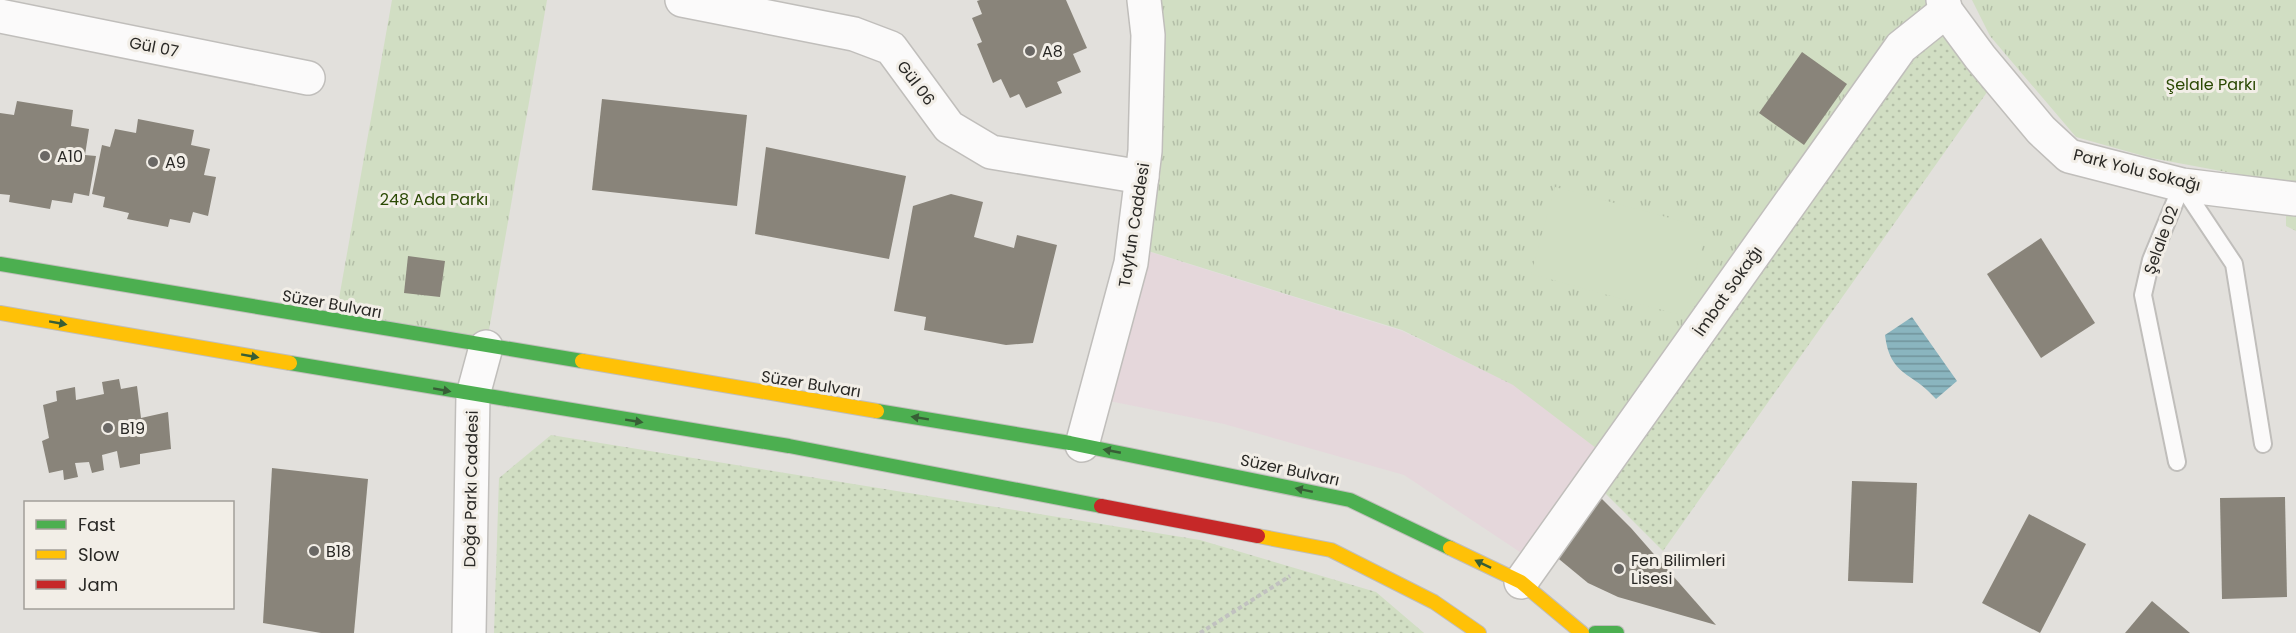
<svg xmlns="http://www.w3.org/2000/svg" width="2296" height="633" font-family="Poppins,sans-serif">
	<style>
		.commercial { fill: #e5d7db }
		.grass { fill: url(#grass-dots) }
		.park { fill: url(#park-tufts) }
		.pitch { fill: #d1dec3 }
		.water { fill: url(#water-rules) }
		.building { fill: #89847a }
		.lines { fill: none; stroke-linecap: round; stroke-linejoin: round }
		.lane-casing { stroke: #c0bebb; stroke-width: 20 }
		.street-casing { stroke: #c0bebb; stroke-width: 36 }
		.fast-casing { stroke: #c0bebb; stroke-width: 16 }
		.slow-casing { stroke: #c0bebb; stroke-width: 16 }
		.jam-casing { stroke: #c0bebb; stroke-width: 16 }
		.path { stroke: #c1c1c0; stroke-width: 4; stroke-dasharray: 4.5 3; stroke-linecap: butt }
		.lane { stroke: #fbfafa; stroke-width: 16 }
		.street { stroke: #fbfafa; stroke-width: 33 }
		.fast { stroke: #4caf50; stroke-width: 14 }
		.slow { stroke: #ffc107; stroke-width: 14 }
		.jam { stroke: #c62828; stroke-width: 14 }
		.oneway { fill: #375e36 }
		.poi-dot { fill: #6a6865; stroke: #f2eee7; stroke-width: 2 }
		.labels { text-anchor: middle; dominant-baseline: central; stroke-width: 6; stroke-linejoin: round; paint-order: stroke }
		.street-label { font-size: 16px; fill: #292825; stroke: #f2eee7 }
		.poi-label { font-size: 16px; fill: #292825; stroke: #f2eee7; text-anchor: start }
		.park-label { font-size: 16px; fill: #2a4803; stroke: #f2eee7 }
	</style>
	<defs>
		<pattern id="grass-dots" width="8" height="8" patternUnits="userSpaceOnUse" patternTransform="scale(1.5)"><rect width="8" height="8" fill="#d1dec3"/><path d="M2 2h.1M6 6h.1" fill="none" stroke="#b3bea7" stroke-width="1.8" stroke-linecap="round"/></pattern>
		<pattern id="park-tufts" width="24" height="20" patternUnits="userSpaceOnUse" patternTransform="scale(1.5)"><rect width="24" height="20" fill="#d1dec3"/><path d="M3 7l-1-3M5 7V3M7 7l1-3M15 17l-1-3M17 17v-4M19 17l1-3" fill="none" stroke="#b3bea7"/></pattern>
		<pattern id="water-rules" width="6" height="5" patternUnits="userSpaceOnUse" patternTransform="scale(1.5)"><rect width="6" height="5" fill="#8ab5bf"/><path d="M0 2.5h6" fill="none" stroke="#71939b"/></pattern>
	</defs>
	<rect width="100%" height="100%" fill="#e2e0dc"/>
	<polygon class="commercial" points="1144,250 1402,331 1516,386 1613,460 1535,562 1404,475 1224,424 1104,400"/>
	<g class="grass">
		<polygon points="1946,11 1997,78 1663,551 1593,481"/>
		<polygon points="551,435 1200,540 1376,592 1424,633 494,633 499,478"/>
	</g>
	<g class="park">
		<polygon points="392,0 547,0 486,347 335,321"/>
		<polygon points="1156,0 1943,0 1947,17 1613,461 1513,385 1402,330 1145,250"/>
		<polygon points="1972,0 2296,0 2296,231 2286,226 2286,183 2151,158 2076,137 1990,36"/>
	</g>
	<polygon class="pitch" points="1555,187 1707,228 1684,316 1531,274"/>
	<path class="water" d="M 1912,317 L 1957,381 L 1936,399 C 1912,371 1890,377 1885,335 Z"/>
	<g class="building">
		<polygon points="980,0 1066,0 1087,48 1073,54 1081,72 1057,82 1062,93 1026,108 1019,94 1010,98 1001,79 993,83 977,44 982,42 972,18 982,14 977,1"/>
		<polygon points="1802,52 1847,84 1804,145 1759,113"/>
		<polygon points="602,99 747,115 737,206 592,190"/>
		<polygon points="17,101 73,110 71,126 89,129 85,155 96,156 89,196 74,193 72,203 52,200 50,209 9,202 10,195 0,194 0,113 14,115"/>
		<polygon points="138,119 194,130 191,145 210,149 204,175 216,177 208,216 193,212 190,223 170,219 168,227 127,219 129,213 103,207 105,197 92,194 102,145 110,147 115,129 136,133"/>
		<polygon points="766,147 906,176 889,259 755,234"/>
		<polygon points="951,194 983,202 974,237 1014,248 1017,235 1057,245 1033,343 1006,345 924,330 926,317 894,311 913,206"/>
		<polygon points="2041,238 2095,323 2041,358 1987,274"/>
		<polygon points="408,256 445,261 440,297 404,293"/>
		<polygon points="119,379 121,389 137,386 141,418 168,412 171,449 140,454 140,464 120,468 117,451 102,455 104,470 92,473 89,462 75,463 78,477 64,480 63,470 49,473 42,441 49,438 43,405 57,401 56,391 75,387 76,400 104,394 102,382"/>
		<polygon points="272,468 368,479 354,633 321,633 263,623"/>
		<polygon points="1852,481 1917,483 1913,583 1848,581"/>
		<polygon points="1599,496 1631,528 1716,625 1618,597 1588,583 1554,555"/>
		<polygon points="2285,497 2287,597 2222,599 2220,498"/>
		<polygon points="2029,514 2086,544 2040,633 1982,603"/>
		<polygon points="2152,601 2190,633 2125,633"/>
	</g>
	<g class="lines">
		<g class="lane-casing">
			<g id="lane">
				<polyline points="2182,186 2234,264 2263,444"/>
				<polyline points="2177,462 2143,295 2151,260 2182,185"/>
			</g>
		</g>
		<g class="street-casing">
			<g id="street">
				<polyline points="682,0 854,34 891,48 949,127 991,152 1142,177"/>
				<polyline points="1943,0 1946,11 1980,57 2041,130 2069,156 2182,185 2296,199"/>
				<polyline points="0,16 308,78"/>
				<polyline points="1082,445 1131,263 1145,151 1148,35 1144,0"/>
				<polyline points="1521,582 1901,47 1946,11"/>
				<polyline points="469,633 473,395 486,347"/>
			</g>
		</g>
		<g class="fast-casing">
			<g id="fast">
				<polyline points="0,264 582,361"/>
				<polyline points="290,363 789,446 1101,506"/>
				<polyline points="877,411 1070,443 1350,500 1450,548"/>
				<polyline points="1595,633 1617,633"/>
			</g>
		</g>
		<g class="slow-casing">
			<g id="slow">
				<polyline points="0,313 290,363"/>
				<polyline points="582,361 877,411"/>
				<polyline points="1258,536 1331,550 1434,602 1479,633"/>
				<polyline points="1450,548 1521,582 1582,633"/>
			</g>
		</g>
		<g class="jam-casing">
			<polyline id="jam" points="1101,506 1258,536"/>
		</g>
		<polyline class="path" points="1200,633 1290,576"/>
		<use href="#lane" class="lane"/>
		<use href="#street" class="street"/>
		<use href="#fast" class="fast"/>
		<use href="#slow" class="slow"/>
		<use href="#jam" class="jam"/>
	</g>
	<defs><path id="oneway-solid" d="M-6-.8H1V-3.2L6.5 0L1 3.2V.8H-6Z" transform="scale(1.5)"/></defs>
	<g class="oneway">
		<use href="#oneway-solid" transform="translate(58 323) rotate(10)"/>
		<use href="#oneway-solid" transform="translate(250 356) rotate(10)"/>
		<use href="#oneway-solid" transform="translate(442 390) rotate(10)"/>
		<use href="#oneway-solid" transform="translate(920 418) rotate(-171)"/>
		<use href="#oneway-solid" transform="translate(634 421) rotate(9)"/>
		<use href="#oneway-solid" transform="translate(1112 451) rotate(-169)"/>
		<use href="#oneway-solid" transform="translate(1304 490) rotate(-168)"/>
		<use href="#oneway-solid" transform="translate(1483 564) rotate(-154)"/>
	</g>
	<g class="poi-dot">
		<circle cx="1030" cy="51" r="6"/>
		<circle cx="45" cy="156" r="6"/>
		<circle cx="153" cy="162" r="6"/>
		<circle cx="108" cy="428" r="6"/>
		<circle cx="314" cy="551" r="6"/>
		<circle cx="1619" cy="569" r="6"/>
	</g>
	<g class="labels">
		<g class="street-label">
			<text transform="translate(154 47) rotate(11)">Gül 07</text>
			<text transform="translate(916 83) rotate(53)">Gül 06</text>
			<text transform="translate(2137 170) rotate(14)">Park Yolu Sokağı</text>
			<text transform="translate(1134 225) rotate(-81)">Tayfun Caddesi</text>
			<text transform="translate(2161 240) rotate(-70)">Şelale 02</text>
			<text transform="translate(1728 291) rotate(-55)">İmbat Sokağı</text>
			<text transform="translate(332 304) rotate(10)">Süzer Bulvarı</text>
			<text transform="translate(811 384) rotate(9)">Süzer Bulvarı</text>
			<text transform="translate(1290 470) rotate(12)">Süzer Bulvarı</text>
			<text transform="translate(471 489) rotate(-89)">Doğa Parkı Caddesi</text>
		</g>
		<g class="poi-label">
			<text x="1042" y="51">A8</text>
			<text x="57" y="156">A10</text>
			<text x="165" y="162">A9</text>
			<text x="120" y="428">B19</text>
			<text x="326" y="551">B18</text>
			<text x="1631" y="560">Fen Bilimleri<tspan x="1631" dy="18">Lisesi</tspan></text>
		</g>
		<g class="park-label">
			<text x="2211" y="84">Şelale Parkı</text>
			<text x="434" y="199">248 Ada Parkı</text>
		</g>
	</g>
	<rect x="24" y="501" width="210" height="108" fill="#f2eee7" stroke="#a29f99" stroke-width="1.5"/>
	<rect x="36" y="520" width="30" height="9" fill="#4caf50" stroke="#a29f99" stroke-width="1.5"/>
	<text x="78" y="531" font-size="18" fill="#292825">Fast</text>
	<rect x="36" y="550" width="30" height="9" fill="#ffc107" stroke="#a29f99" stroke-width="1.5"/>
	<text x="78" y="561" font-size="18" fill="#292825">Slow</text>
	<rect x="36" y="580" width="30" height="9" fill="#c62828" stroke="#a29f99" stroke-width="1.5"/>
	<text x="78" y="591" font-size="18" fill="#292825">Jam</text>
</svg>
